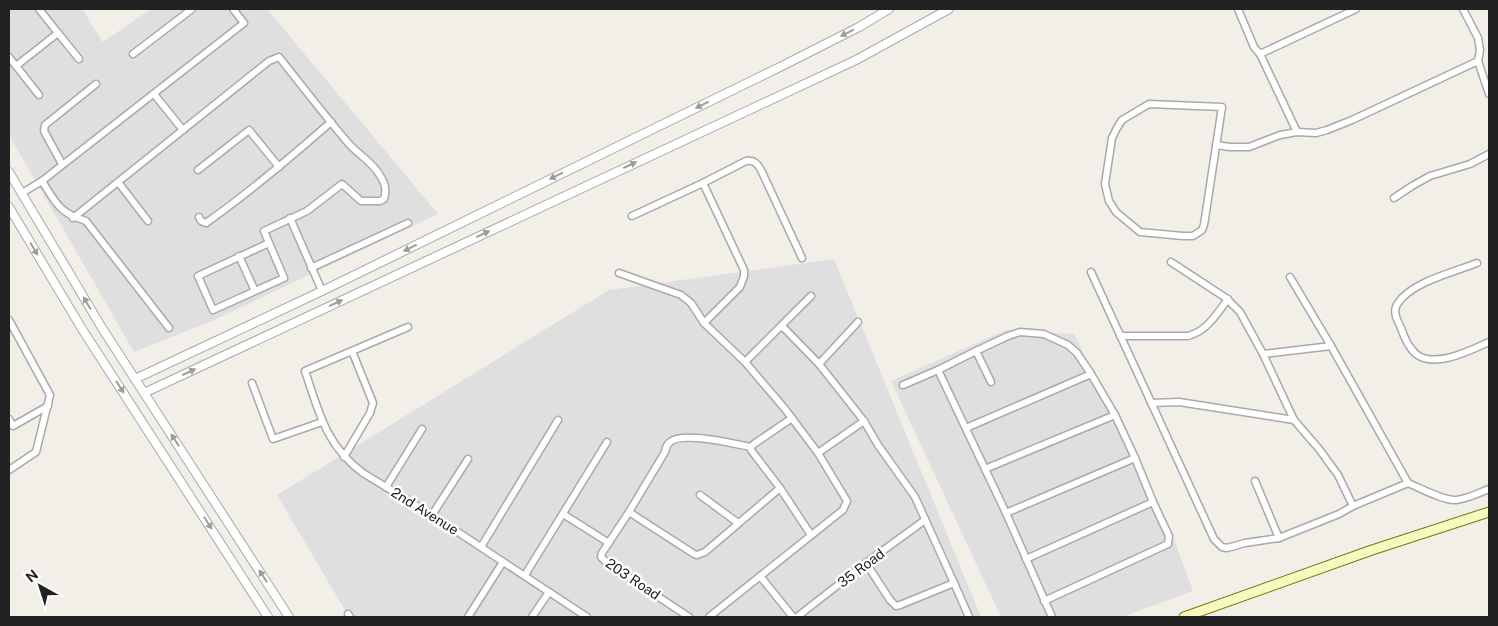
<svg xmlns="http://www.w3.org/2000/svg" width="1498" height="626" font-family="'Public Sans',sans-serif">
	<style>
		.residential { fill: #e0dfdf }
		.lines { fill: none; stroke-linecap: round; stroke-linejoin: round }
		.minor-casing { stroke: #a9a9a9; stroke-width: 9 }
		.tertiary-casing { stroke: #a9a9a9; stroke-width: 10 }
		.secondary-casing { stroke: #707d05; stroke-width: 11 }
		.minor { stroke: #fff; stroke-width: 6 }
		.tertiary { stroke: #fff; stroke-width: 8 }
		.secondary { stroke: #f7fabf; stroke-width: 9 }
		.oneway { fill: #9c9c9c }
		.labels { text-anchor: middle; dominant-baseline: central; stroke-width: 5; stroke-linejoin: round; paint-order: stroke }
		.street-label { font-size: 14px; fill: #222; stroke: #fff }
	</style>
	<rect width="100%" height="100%" fill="#f2efe9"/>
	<g class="residential">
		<polygon points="9,9 82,9 103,42 151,9 267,9 438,214 212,321 134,352 9,135"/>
		<polygon points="834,259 981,617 349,617 277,495 609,290"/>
		<polygon points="1006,330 1074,334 1172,534 1193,591 1122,617 1001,617 891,381"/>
	</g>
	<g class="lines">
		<g class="minor-casing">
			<g id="minor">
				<polyline points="1238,9 1254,47 1260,54 1356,9"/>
				<polyline points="1463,9 1478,38 1480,50 1478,61 1489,94"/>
				<polyline points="58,33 79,59"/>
				<polyline points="133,54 192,9"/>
				<polyline points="1260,54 1297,132"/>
				<polyline points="9,57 39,95"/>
				<polyline points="16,66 58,33 39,9"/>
				<polyline points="154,94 183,130"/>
				<polygon points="1149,104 1222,107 1204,225 1202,230 1193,236 1183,236 1140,232 1116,212 1109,201 1105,184 1112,138 1117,128 1122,120"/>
				<polyline points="1216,145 1230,147 1249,147 1280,135 1297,132 1316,133 1327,130 1352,120 1478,61"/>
				<polyline points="62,164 44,131 45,125 96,84"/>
				<polyline points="198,170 249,130 279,167"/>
				<path d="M 42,181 C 56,203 59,213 86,221 L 169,328"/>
				<polyline points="118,182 148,221"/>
				<polyline points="703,183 744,270 744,276 740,287 704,323"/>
				<polyline points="22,193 42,181 244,23 233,9"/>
				<polyline points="1394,198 1412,186 1430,176 1470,164 1489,154"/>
				<path d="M 632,216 L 703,183 L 746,161 C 754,160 757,163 761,170 L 802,258"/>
				<path d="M 199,217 L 201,221 L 206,223 C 250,192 290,158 331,122"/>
				<path d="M 73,218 L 269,61 L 279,57 C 302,86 325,116 349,144 C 358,154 373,163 379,174 C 385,183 387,189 384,199 L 380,201 L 361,201 L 342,184 L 307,211 L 264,231 L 284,278 L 213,310 L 198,276 L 269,243"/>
				<polyline points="290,218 322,291"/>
				<polyline points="239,256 255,291"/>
				<polyline points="1171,262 1226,298 1240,312 1263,354 1294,420"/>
				<path d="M 1477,263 C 1454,272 1412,282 1398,303 C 1392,311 1397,320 1401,328 C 1404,337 1409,348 1416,354 C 1435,369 1471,350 1489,342"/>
				<polyline points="311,268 408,223"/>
				<path d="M 1091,272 L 1214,539 L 1222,547 L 1227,548 L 1245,543 L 1279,538 L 1339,514 L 1353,506 L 1408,483 C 1420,488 1444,501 1456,500 C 1467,499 1479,493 1489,489"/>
				<polyline points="619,273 681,295 691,303 704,323 745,362 785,409 818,453 847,501 843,510 709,617"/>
				<polyline points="1290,277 1331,346 1408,483"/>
				<polyline points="9,320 50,395 36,452 9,470"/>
				<polyline points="782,326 819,364 864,421 878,445 915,497 954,583 969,617"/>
				<path d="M 408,327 L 305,371 C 319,412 326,446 363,473 L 432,515 L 587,617"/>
				<path d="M 1120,336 L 1188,336 C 1207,331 1216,315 1228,299"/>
				<polyline points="976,351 991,382"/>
				<polyline points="1263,354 1331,346"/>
				<polyline points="745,362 811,296"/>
				<polyline points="819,364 858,322"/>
				<polyline points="938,370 976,351 1008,336 1020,332 1044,334 1068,345 1077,353 1091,374 1115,415 1135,458 1153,502 1169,536 1168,544 1044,601"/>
				<polyline points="252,383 273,439 322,422"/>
				<polyline points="903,385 938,370 1006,513 1052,617"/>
				<polyline points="1151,403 1179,402 1294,420 1319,449 1338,475 1353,506"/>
				<polyline points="792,418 754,444 751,447 751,450 780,488 811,535"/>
				<polyline points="9,419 13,426 48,406"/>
				<polyline points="966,428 1091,374"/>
				<polyline points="818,453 864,421"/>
				<polyline points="344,457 370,413 373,403 352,351"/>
				<polyline points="985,469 1115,415"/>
				<polyline points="1255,481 1279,538"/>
				<polyline points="386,487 422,429"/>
				<polyline points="700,495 738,523"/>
				<polyline points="629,512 694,554 697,555 705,552 780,488"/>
				<polyline points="1006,513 1135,458"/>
				<polyline points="563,514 609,543"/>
				<polyline points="432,515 468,459"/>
				<polyline points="481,547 558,420"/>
				<polyline points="1026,559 1153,502"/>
				<polyline points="866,563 890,600 896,606 900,605 954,583"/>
				<polyline points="525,575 607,442"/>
				<polyline points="760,576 793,617"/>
				<polyline points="348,614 350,617"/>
				<polyline points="468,617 503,562"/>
				<polyline points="532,617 549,592"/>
				<path d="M 689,617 L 607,563 L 601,557 L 602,553 L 629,512 L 665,452 C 666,448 666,445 670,442 C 683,431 734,444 751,447"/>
				<polyline points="797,617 866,563 925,520"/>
			</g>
		</g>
		<g class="tertiary-casing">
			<g id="tertiary">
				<polyline points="9,172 102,328 289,617"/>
				<polyline points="9,207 82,329 268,617"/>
				<polyline points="135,379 322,291 782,66 859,27 889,9"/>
				<polyline points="144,393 856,60 949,9"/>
			</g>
		</g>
		<g class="secondary-casing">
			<polyline id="secondary" points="1184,617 1372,550 1489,512"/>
		</g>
		<use href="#minor" class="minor"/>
		<use href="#tertiary" class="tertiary"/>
		<use href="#secondary" class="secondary"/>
	</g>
	<defs><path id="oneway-solid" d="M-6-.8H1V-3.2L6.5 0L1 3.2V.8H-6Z" transform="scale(1.25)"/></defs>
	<g class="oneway">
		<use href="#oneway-solid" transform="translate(847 33) rotate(154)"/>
		<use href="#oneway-solid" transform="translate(702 105) rotate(154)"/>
		<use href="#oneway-solid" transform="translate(630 165) rotate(-25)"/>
		<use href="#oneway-solid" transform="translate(556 176) rotate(154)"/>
		<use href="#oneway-solid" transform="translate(483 234) rotate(-25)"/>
		<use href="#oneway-solid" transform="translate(410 248) rotate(154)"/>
		<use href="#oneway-solid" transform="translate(34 249) rotate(59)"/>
		<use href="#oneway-solid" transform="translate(87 303) rotate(-121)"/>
		<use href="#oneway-solid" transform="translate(336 303) rotate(-25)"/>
		<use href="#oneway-solid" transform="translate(189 372) rotate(-25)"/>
		<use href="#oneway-solid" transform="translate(120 387) rotate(57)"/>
		<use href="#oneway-solid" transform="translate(175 440) rotate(-123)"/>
		<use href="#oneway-solid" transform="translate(208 523) rotate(57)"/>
		<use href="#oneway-solid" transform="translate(263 576) rotate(-123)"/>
	</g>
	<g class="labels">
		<g class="street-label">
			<text transform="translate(425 511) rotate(32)">2nd Avenue</text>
			<text transform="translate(861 568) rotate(-37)">35 Road</text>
			<text transform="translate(633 579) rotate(34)">203 Road</text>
		</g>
	</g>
	<rect width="1498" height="626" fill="none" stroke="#222222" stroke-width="20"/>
	<g transform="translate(40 586) rotate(321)" stroke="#ffffff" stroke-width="4" paint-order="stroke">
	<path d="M0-4L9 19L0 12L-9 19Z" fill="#222222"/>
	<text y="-8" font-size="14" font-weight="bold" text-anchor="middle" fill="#222222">N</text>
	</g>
</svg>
